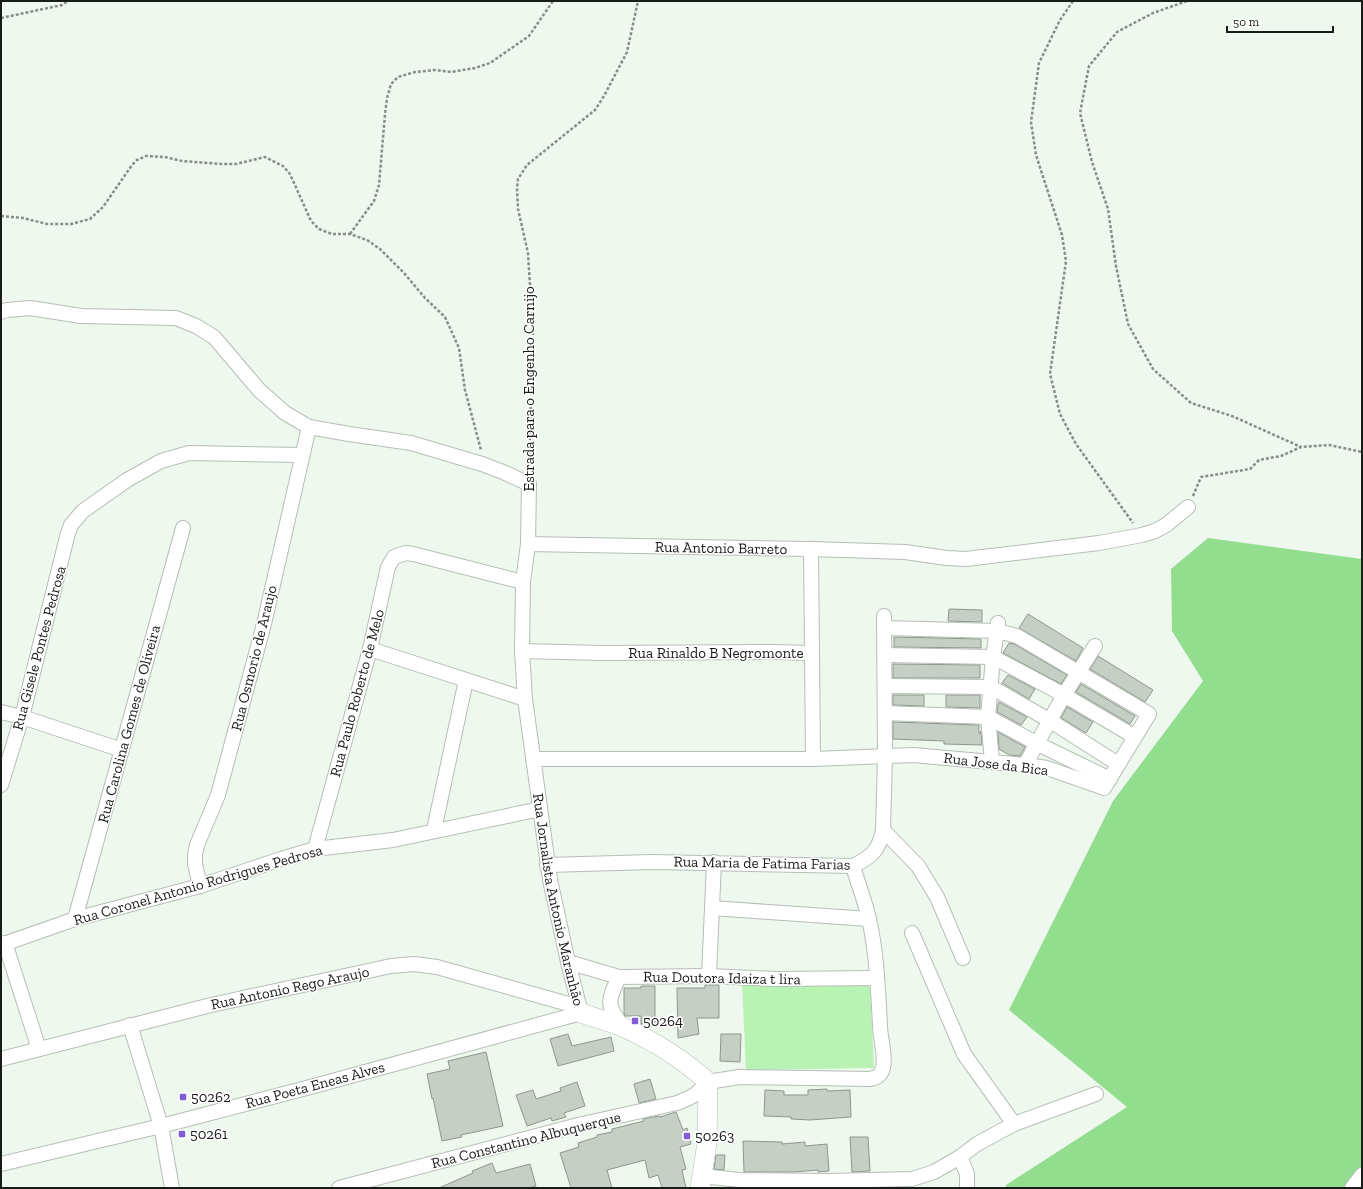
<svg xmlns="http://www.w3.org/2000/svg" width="1363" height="1189" font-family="'Zilla Slab',serif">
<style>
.green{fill:#b8f3b4}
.forest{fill:#93dd8f}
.building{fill:#c6cfc6;stroke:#8e968d}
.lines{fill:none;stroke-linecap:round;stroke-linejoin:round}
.street-casing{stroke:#b6beb5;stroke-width:16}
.secondary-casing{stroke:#b6beb5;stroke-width:20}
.path{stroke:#878d87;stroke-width:2.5;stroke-dasharray:3 2;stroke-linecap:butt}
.street{stroke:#fff;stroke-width:14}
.secondary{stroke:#fff;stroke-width:19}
.poi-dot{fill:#805dd7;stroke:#fff;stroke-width:1.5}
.labels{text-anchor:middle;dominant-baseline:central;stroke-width:3;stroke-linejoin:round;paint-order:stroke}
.street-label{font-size:15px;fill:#191c19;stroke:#fff}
.poi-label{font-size:15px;fill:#191c19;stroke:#fff;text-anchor:start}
</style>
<rect width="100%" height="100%" fill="#eff8ef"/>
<polygon class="green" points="742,983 870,985 874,1068 746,1070"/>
<polygon class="forest" points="1208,538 1362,559 1362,1188 1006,1188 1006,1185 1127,1107 1009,1010 1113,801 1203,681 1172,631 1171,569"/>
<g class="building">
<polygon points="949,609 982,610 982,622 948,621"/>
<polygon points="1028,614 1083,648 1076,661 1019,628"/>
<polygon points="894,637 981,639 981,648 894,647"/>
<polygon points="1009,643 1014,644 1067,675 1061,684 1003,653"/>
<polygon points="1098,656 1153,690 1145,702 1090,669"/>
<polygon points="893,664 980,665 980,678 893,678"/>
<polygon points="1008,675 1035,689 1029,699 1002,683"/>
<polygon points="1081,684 1135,716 1130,724 1076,692"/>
<polygon points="893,695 924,695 924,706 893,705"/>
<polygon points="946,695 980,695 980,708 946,707"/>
<polygon points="999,702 1027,717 1021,725 997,712 998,705"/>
<polygon points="1067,707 1093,722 1086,733 1061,718"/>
<polygon points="893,722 979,725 979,734 981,731 982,745 944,744 944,741 893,739"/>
<polygon points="998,732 1025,747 1020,756 1009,755 999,749"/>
<polygon points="705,985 719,985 719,1018 697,1018 699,1034 678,1038 677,988 705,988"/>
<polygon points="641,986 655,986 655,1023 641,1024 641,1016 625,1016 624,1013 624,988 641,988"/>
<polygon points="568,1034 572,1046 611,1037 614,1051 558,1066 550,1039"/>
<polygon points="721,1034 741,1034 740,1062 720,1061"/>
<polygon points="486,1052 503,1126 461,1135 462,1137 442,1141 433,1098 432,1099 427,1074 450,1069 448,1061"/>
<polygon points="650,1079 656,1099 639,1103 634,1084"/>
<polygon points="577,1082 585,1106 564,1113 566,1117 552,1121 551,1118 527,1126 516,1095 533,1090 536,1099 561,1091 560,1088"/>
<polygon points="827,1089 827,1091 850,1090 851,1117 810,1120 791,1119 791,1117 764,1116 765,1090 784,1091 784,1095 808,1095 808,1090"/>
<polygon points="676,1112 683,1130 687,1128 691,1144 680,1147 686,1169 682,1170 686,1188 662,1188 658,1175 649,1178 645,1160 607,1170 612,1188 571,1188 560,1153 579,1147 578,1143 597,1137 597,1135 612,1132 612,1129 644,1121 643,1119 660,1116 660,1117"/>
<polygon points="850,1137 868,1137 870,1171 852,1172"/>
<polygon points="743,1141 782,1142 782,1144 805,1142 805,1146 827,1144 829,1171 818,1172 818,1170 793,1172 744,1172"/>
<polygon points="716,1155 725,1155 724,1170 714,1169"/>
<polygon points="492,1163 496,1173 530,1164 536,1186 528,1188 439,1188 473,1173 472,1171"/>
</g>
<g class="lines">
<defs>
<g id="street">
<path id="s1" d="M1,312l6,-2 23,-2 51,8 95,2 20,8 18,11 45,53 26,23 24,14 40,7 62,9 71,21 21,8 26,12 -1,60 -5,38 -1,69 3,48 25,181 18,82 13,51 -267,73 -153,40 -160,38"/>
<polyline points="528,544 811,549 813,759"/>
<polyline points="811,549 905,552 947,558 966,559 1099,543 1142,535 1155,531 1166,525 1188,507"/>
<polyline points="370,649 525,699"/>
<polyline points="522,651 601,653 775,652 811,653"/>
<polyline points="885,655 993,657 1064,695 1135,737"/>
<polyline points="885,686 991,687 1049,720 1118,764"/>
<polyline points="1,712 22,717 122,750"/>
<polyline points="885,713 988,717 1038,744 1110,779"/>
<polyline points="533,759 813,759 913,755 1025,765 1047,768 1104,788 1149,714 1017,636 997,631 884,628"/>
<polyline points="992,762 988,717 993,657 998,623"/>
<polyline points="1025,765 1064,695 1095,646"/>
<polyline points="1,785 22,717 68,533 71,525 83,511 127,480 161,461 189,453 302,455"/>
<polyline points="434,830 466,680"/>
<polyline points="883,830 918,866 937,897 963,958"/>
<polyline points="315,849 370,649 388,567 394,557 406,553 413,554 523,582"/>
<path d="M547,865l105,-3 201,4c18,-9 26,-15 30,-36l2,-74 -1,-140"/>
<polyline points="200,886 195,864 195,855 197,845 218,795 264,624 309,427"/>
<polyline points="712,908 869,919"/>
<polyline points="75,919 183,528"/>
<polyline points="912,933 964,1054 1014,1124"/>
<polyline points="5,943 39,1049"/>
<polyline points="1,945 75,919 200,886 281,859 315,849 393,840 540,809"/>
<polyline points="568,962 619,977 709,976 776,979 877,978"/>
<polyline points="709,976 714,862"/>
<path d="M619,977c-12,25 -13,28 5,51"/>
<polyline points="130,1025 161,1126 172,1188"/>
<polyline points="1,1059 211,1005 391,966 414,964 437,967 579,1007"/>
<polyline points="960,1157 967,1174 967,1188"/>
<polyline points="701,1176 740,1180 829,1181 912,1179 934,1172 960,1157 977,1144 1014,1124 1096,1094"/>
<path d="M339,1188l239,-63 99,-22 12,-5 7,-4 12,-12 31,-5 131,2c7,-1 11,-4 13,-11 3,-14 -3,-29 -3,-43 -2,-35 -3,-71 -11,-106 -4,-18 -11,-35 -16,-53"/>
<polyline points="1352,1188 1362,1175"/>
</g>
<path id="secondary" d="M581,1013c14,5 30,9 44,15 30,14 58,31 83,54l-1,61 -7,45"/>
</defs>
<use href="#street" class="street-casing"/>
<use href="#secondary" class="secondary-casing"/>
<g class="path">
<polyline points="1073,1 1060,20 1039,63 1031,122 1036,155 1062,235 1066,261 1050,374 1060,414 1076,444 1133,523"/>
<polyline points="1187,1 1153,13 1117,32 1089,66 1080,113 1092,162 1108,209 1116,266 1128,324 1153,369 1191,403 1232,416 1301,447"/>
<polyline points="1,18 62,5 68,1"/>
<polyline points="1,216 23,218 47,224 71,224 90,219 103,207 132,165 137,160 146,156 165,157 182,161 221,164 236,164 265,157 283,166 290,174 311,221 319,229 332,234 350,234 367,240 380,249 404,273 425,298 445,317 459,348 465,390 481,450"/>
<polyline points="350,234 374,201 379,185 385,114 387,98 391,84 398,77 415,72 435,70 451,72 475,68 490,63 529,36 553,1"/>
<polyline points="529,470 533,328 529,270 528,253 518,209 517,188 518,179 527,165 595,110 604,96 627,52 638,1"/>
<polyline points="1193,496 1201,477 1250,469 1259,460 1281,456 1301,447 1329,445 1362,452"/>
</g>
<use href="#street" class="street"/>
<use href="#secondary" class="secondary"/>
</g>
<g class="poi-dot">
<rect x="631" y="1017" width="8" height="8" rx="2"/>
<rect x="179" y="1093" width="8" height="8" rx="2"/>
<rect x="178" y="1130" width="8" height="8" rx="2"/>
<rect x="683" y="1132" width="8" height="8" rx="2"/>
</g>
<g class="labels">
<g class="street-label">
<text transform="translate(529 389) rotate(-90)">Estrada para o Engenho Carnijo</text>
<text transform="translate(721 548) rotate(1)">Rua Antonio Barreto</text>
<text transform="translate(39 648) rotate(-75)">Rua Gisele Pontes Pedrosa</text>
<text x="716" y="653">Rua Rinaldo B Negromonte</text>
<text transform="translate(254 658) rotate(-76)">Rua Osmorio de Araujo</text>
<text transform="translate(357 693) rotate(-75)">Rua Paulo Roberto de Melo</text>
<text transform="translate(129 724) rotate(-75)">Rua Carolina Gomes de Oliveira</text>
<text transform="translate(996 764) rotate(7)">Rua Jose da Bica</text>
<text transform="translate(762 863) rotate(1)">Rua Maria de Fatima Farias</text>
<text transform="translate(198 885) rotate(-16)">Rua Coronel Antonio Rodrigues Pedrosa</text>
<text stroke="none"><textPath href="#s1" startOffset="998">Rua Jornalista Antonio Maranhão</textPath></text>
<text transform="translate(722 978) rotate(1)">Rua Doutora Idaiza t lira</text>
<text transform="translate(290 988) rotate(-12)">Rua Antonio Rego Araujo</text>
<text transform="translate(315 1085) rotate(-15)">Rua Poeta Eneas Alves</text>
<text transform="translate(526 1140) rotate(-14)">Rua Constantino Albuquerque</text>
</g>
<g class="poi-label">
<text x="643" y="1021">50264</text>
<text x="191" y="1097">50262</text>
<text x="190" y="1134">50261</text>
<text x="695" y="1136">50263</text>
</g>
</g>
<rect width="1363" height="1189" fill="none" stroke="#191c19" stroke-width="4"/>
<path d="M1227 26v6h106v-6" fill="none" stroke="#191c19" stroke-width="2"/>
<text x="1233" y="26" font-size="12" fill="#191c19" stroke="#ffffff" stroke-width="3" paint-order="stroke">50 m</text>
</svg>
